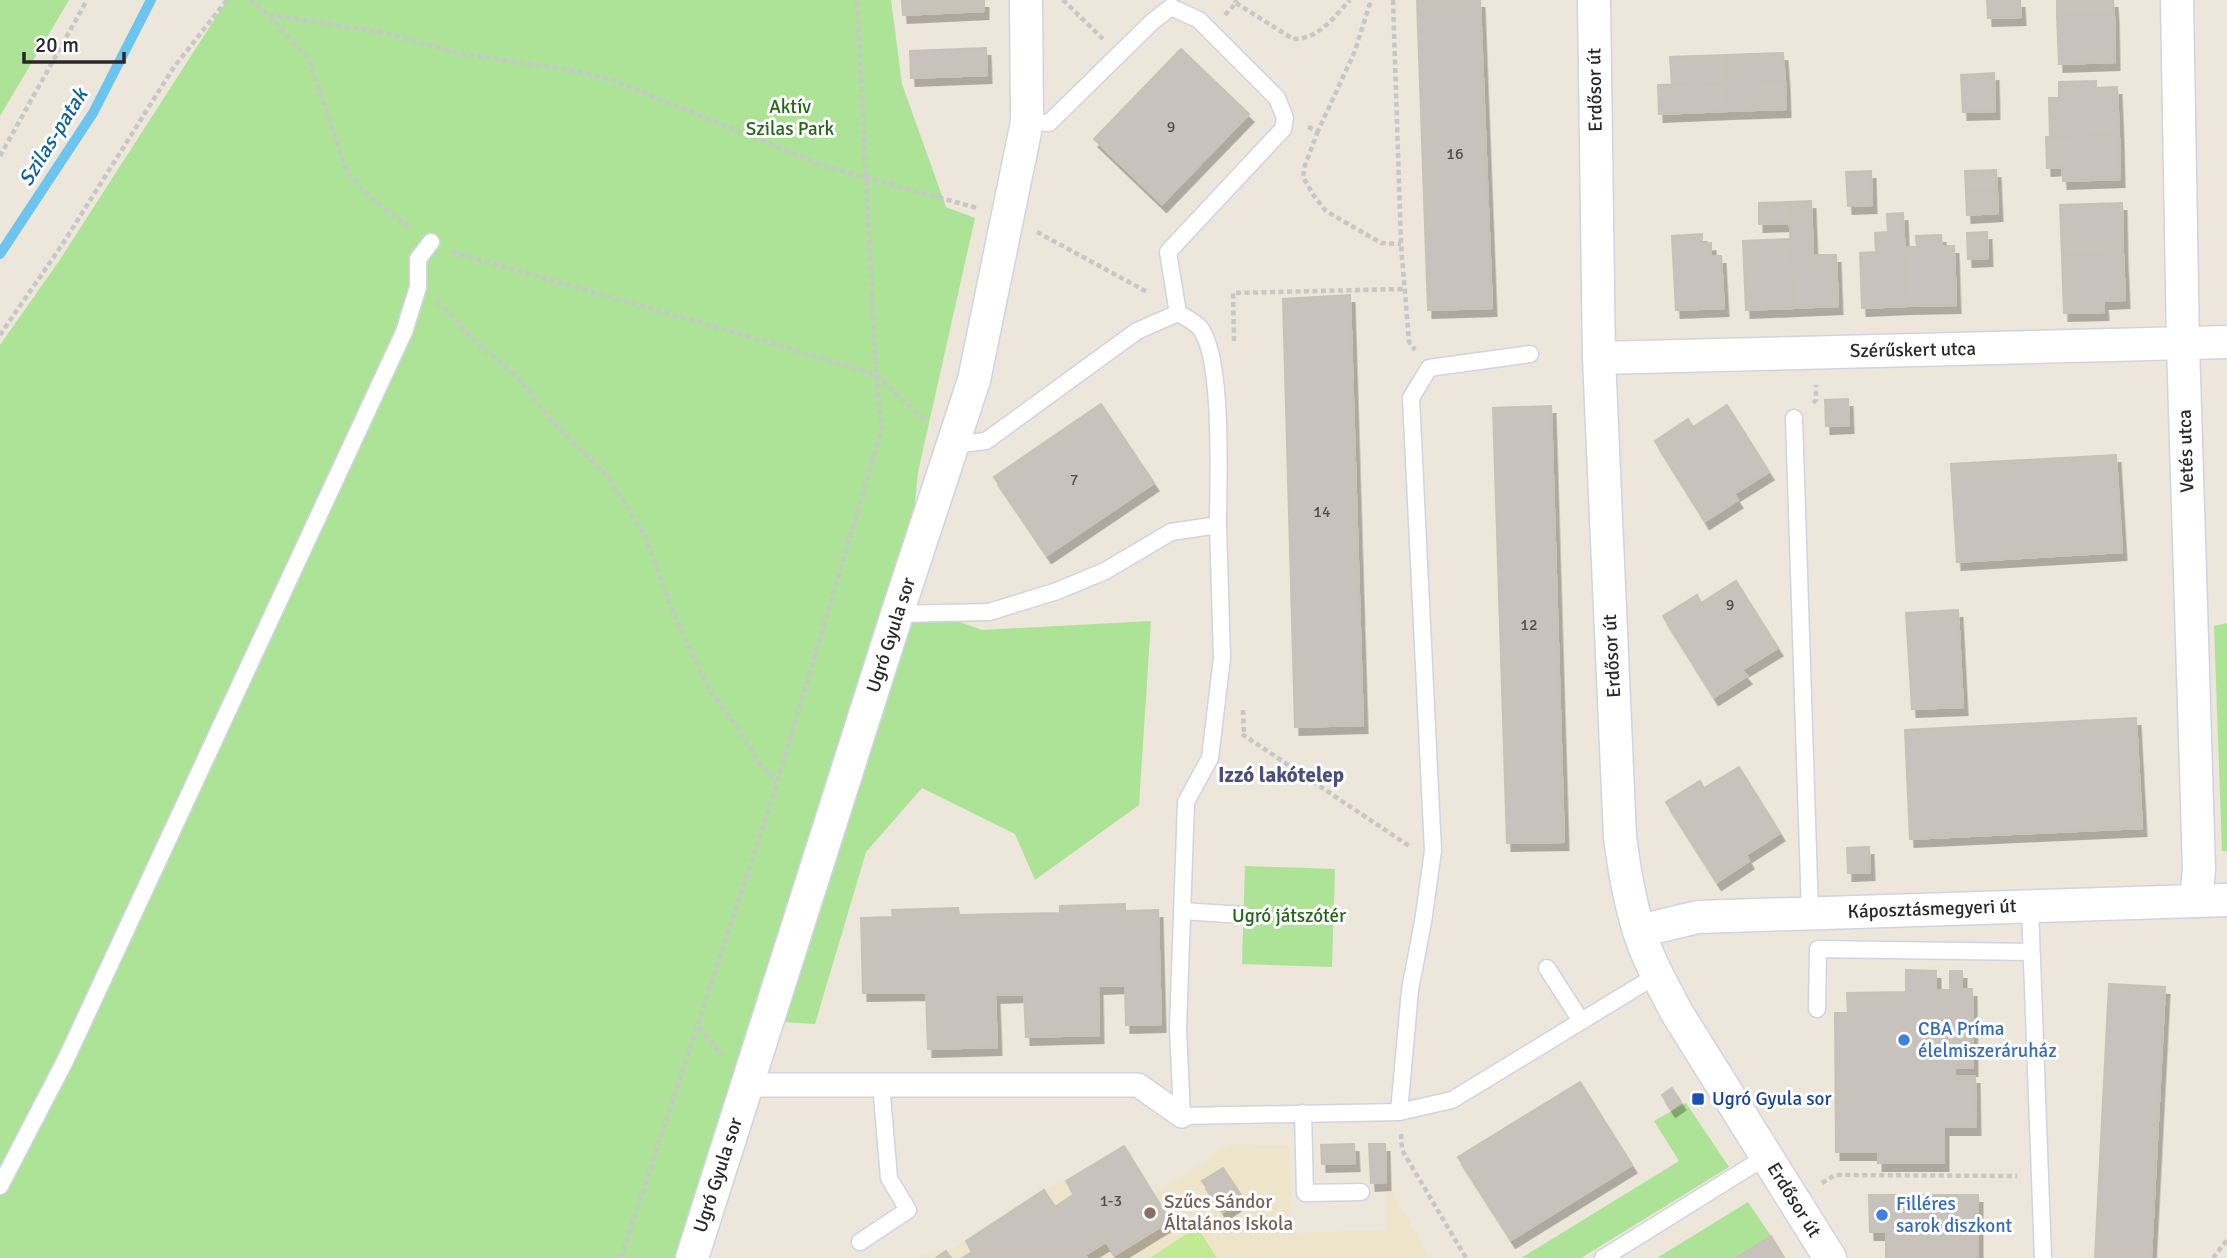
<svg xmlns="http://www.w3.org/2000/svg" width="2227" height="1258" font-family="Signika,sans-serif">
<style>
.education{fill:#eee4ca}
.green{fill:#ade397}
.pitch{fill:#c0ea93}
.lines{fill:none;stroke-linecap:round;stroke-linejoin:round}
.stream{stroke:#6dc5ef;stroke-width:10}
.building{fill:#c7c2bb;stroke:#c7c2b5;stroke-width:2;filter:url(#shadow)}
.service-casing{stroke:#d0d3e3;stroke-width:19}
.pedestrian-casing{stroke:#d0d3e3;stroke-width:26}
.minor-casing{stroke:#d0d3e3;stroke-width:35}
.path{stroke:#c7c7c7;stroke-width:4.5;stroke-dasharray:5 3.5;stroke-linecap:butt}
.service{stroke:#fff;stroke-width:16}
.pedestrian{stroke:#fff;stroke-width:23}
.minor{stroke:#fff;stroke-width:32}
.shop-dot{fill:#3f7fe0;stroke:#fff;stroke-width:2.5}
.transit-dot{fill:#1a4fb4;stroke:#fff;stroke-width:2.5}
.education-dot{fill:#8d6e63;stroke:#fff;stroke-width:2.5}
.labels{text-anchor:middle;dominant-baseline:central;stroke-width:6;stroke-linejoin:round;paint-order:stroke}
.number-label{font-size:16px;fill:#504f4e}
.street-label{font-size:19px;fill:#292929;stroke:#fff}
.park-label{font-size:19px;fill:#256719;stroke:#fff}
.shop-label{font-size:19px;fill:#366cbe;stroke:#fff;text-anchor:start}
.transit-label{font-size:19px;fill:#164399;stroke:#fff;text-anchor:start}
.education-label{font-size:19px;fill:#785e54;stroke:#fff;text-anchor:start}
.water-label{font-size:21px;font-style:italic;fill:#0d629a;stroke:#fff}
.neighbourhood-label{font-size:21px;font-weight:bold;fill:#4a507a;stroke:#fff}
</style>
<defs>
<filter id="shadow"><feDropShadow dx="4.5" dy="8" stdDeviation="0" flood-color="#0004"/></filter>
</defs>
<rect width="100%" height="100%" fill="#ece6db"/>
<polygon class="education" points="1232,1144 1289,1146 1292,1233 1387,1230 1386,1182 1430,1258 917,1258 922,1254 946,1251 966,1241 1044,1190 1066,1181 1124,1146 1154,1195"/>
<g class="green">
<polygon points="0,0 69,0 0,116"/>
<polygon points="227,0 891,0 902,84 946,207 975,218 918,472 905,602 982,630 1151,621 1139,805 1035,880 1015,834 922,788 866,852 815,1024 768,1021 692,1258 0,1258 0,345 59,261"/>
<polygon points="2227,623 2227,851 2222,851 2214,626"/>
<polygon points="1245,866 1335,869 1332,967 1242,964"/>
<polygon points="1686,1103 1729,1167 1581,1258 1521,1258 1679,1161 1654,1121"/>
<polygon points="1748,1202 1771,1236 1736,1258 1657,1258"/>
</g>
<polygon class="pitch" points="1197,1227 1217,1258 1150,1258"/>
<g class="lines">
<polyline class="stream" points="0,254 93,113 151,0"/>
</g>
<g class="building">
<polygon points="902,0 984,0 984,11 903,15"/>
<polygon points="1417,0 1480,0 1492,308 1428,310"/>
<polygon points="1987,0 2020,0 2021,17 1988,18"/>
<polygon points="2057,0 2113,0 2114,14 2057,16"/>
<polygon points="2114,14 2115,62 2059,64 2057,16"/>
<polygon points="986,48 987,75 911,78 910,51"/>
<polygon points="1181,49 1249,114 1162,204 1094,139"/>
<polygon points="1783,53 1785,81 1727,83 1726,55"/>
<polygon points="1726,55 1727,83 1672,85 1670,57"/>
<polygon points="1994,73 1995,111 1963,112 1961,75"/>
<polygon points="1785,81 1786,109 1728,111 1727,83"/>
<polygon points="2096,81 2096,88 2117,87 2119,135 2050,137 2049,98 2059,98 2059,82"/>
<polygon points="1727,83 1728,111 1659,114 1658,85"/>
<polygon points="2119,135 2120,179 2063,181 2062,167 2047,168 2046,137"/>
<polygon points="1996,170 1997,191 1966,192 1965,171"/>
<polygon points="1871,171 1872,205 1848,206 1846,172"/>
<polygon points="1997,191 1998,213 1967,215 1966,192"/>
<polygon points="1811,201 1813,255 1836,255 1838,306 1793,308 1789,202"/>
<polygon points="1789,202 1790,223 1759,224 1759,203"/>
<polygon points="2122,203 2123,253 2062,256 2060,205"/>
<polygon points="1903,213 1907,306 1862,308 1860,253 1876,252 1875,233 1888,232 1887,214"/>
<polygon points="1987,232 1988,258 1968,259 1967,233"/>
<polygon points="1702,234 1702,244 1711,243 1711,256 1721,256 1724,308 1676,310 1672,236"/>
<polygon points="1941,235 1942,246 1954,246 1956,305 1907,306 1904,247 1917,247 1916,236"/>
<polygon points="1791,239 1793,308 1746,310 1743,241"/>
<polygon points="2123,253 2125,300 2103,301 2104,312 2064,313 2062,256"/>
<polygon points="1350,295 1363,725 1295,727 1283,299"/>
<polygon points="1848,399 1849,425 1826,426 1825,400"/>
<polygon points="1101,404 1154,483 1047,555 994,477"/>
<polygon points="1727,405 1769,472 1734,494 1738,500 1705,521 1655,441 1688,419 1693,427"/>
<polygon points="1551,406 1564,842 1507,843 1493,408"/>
<polygon points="2116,455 2122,552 1957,562 1951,464"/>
<polygon points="1736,581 1778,648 1742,670 1747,676 1714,697 1663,616 1697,595 1701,603"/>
<polygon points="1958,610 1963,707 1912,709 1906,613"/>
<polygon points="2136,718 2142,828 1910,839 1905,730"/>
<polygon points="1739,767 1780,833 1746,855 1749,861 1717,882 1666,802 1700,781 1704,788"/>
<polygon points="1869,847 1870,872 1848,873 1847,848"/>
<polygon points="1125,904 1125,911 1158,910 1161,1024 1126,1025 1125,985 1098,986 1099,1035 1026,1037 1024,994 995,995 997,1047 928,1049 926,992 863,993 861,918 893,917 892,910 958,908 959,915 1060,913 1060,906"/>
<polygon points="1906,970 1936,971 1936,990 1950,990 1950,971 1962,971 1962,989 1972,989 1973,1068 1955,1068 1955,1076 1975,1076 1976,1127 1944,1127 1944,1163 1878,1163 1878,1152 1836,1152 1835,1013 1848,1013 1847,993 1906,992"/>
<polygon points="2109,984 2165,987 2151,1258 2095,1258"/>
<polygon points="1580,1082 1632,1165 1511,1240 1458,1157"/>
<polygon points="1672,1088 1681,1102 1671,1109 1662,1095"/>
<polygon points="1354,1144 1355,1163 1322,1164 1321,1145"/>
<polygon points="1369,1144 1385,1144 1386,1182 1371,1183"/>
<polygon points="1124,1146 1170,1221 1115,1255 1106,1242 1085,1255 1087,1258 962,1258 972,1252 966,1241 1044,1190 1055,1207 1074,1194 1066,1181"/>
<polygon points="1223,1168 1243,1198 1223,1212 1202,1181"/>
<polygon points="1869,1195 1978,1195 1978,1258 1886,1258 1886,1232 1870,1232"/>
<polygon points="1771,1236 1784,1258 1736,1258"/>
<polygon points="946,1251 951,1258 936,1258"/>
</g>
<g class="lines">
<defs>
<g id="service">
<polyline points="1794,418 1810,913"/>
<polyline points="953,445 986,441 1137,331 1178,313 1168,252 1283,129 1285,118 1277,98 1199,20 1171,7 1152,22 1049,123 1027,122"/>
<polyline points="1218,525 1222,658 1210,758 1186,802 1178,1028 1182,1116 1399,1112 1452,1100 1657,975"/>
<path d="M897,614l92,-2 68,-21 48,-20 66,-39 47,-7c0,-41 6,-167 -18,-197 -5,-6 -15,-11 -22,-15"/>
<polyline points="2030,907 2043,1258"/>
<polyline points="1182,911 1243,915"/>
<polyline points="1547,968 1581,1021"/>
<polyline points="1817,1009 1818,949 2031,952"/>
<polyline points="1399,1112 1410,990 1423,922 1433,851 1411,398 1429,368 1530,354"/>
<polyline points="1303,1113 1305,1193 1361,1192"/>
<polyline points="0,1186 66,1059 404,332 418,287 418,259 431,242"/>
<polyline points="860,1242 908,1210 889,1178 881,1084"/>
<polyline points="1603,1258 1767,1156"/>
</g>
<polyline id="pedestrian" points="747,1085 1138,1085 1182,1116"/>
<g id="minor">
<path d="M1594,0l5,358 21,479c4,31 9,61 18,91 9,30 25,58 39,85l153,245"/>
<polyline points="2177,0 2183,344 2199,869 2196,901"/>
<polyline points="1599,358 2227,342"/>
<polyline points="1639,931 1698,917 2227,900"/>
<polyline points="692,1258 897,614 974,380 1027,122 1026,0"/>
</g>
</defs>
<use href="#service" class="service-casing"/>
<use href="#pedestrian" class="pedestrian-casing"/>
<use href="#minor" class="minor-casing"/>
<g class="path">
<polyline points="250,0 269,15 309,60 347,172 376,203 411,228"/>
<polyline points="1063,0 1103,39"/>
<polyline points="1393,0 1401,244 1409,342 1415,350"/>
<path d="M1236,3l57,36c25,1 41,-22 57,-39"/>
<polyline points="269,15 381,32 462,54 564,69 610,79 824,166 977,208"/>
<polyline points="1225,15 1236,3 1235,0"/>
<polyline points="1308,127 1318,131 1355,51 1371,0"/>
<polyline points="1318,131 1305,165 1303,177 1314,196 1326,211 1381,243 1401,244"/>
<polyline points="0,156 87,0"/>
<polyline points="1037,232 1149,293"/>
<polyline points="452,252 772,343 876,375 926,421"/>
<polyline points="437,302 448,311 473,340 516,375 551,420 608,477 645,535 674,615 710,691 740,731 757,760 776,782"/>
<polyline points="0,335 62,245 174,67 227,0"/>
<polyline points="1234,341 1233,293 1404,289"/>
<polyline points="1813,403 1816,400 1816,385"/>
<polyline points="1243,710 1244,734"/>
<polyline points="1242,734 1409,846"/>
<polyline points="699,1027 722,1055"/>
<polyline points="1401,1134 1402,1150 1466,1258"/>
<polyline points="1822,1183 1835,1175 2017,1176"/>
<polyline points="621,1258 777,783 882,429 876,375 857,0"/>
<polyline points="2213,1258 2227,1240"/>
</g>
<use href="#service" class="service"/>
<use href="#pedestrian" class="pedestrian"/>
<use href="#minor" class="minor"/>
</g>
<g class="shop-dot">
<circle cx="1904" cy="1040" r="7"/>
<circle cx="1882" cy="1215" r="7"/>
</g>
<rect class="transit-dot" x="1691" y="1092" width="14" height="14" rx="3.5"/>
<circle class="education-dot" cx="1150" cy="1213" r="7"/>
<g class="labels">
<g class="number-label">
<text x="1171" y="127">9</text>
<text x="1455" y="154">16</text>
<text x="1074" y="480">7</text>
<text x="1322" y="512">14</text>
<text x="1730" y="605">9</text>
<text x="1529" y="625">12</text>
<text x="1111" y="1201">1-3</text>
</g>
<g class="street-label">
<text transform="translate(1595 90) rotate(-91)">Erdősor út</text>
<text transform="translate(1913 350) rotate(-1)">Szérűskert utca</text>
<text transform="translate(2186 451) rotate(-92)">Vetés utca</text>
<text transform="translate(891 635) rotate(-72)">Ugró Gyula sor</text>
<text transform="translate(1612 656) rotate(-93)">Erdősor út</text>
<text transform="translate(1932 909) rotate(-2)">Káposztásmegyeri út</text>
<text transform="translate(718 1175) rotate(-72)">Ugró Gyula sor</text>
<text transform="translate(1794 1200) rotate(58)">Erdősor út</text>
</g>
<g class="park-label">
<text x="790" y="107">Aktív<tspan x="790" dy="22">Szilas Park</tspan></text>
<text x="1289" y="916">Ugró játszótér</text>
</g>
<g class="shop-label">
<text x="1918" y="1029">CBA Príma<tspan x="1918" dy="22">élelmiszeráruház</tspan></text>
<text x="1896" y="1204">Filléres<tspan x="1896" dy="22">sarok diszkont</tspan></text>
</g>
<g class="transit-label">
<text x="1712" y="1099">Ugró Gyula sor</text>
</g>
<g class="education-label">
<text x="1164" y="1202">Szűcs Sándor<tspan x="1164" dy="22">Általános Iskola</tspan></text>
</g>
<g class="water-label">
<text transform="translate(53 137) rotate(-58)">Szilas-patak</text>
</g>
<g class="neighbourhood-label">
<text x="1281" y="775">Izzó lakótelep</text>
</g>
</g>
<path d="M24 52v10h100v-10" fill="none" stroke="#292929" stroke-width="3.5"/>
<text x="35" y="52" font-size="21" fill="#292929" stroke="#ffffff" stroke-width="5" paint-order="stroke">20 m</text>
</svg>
